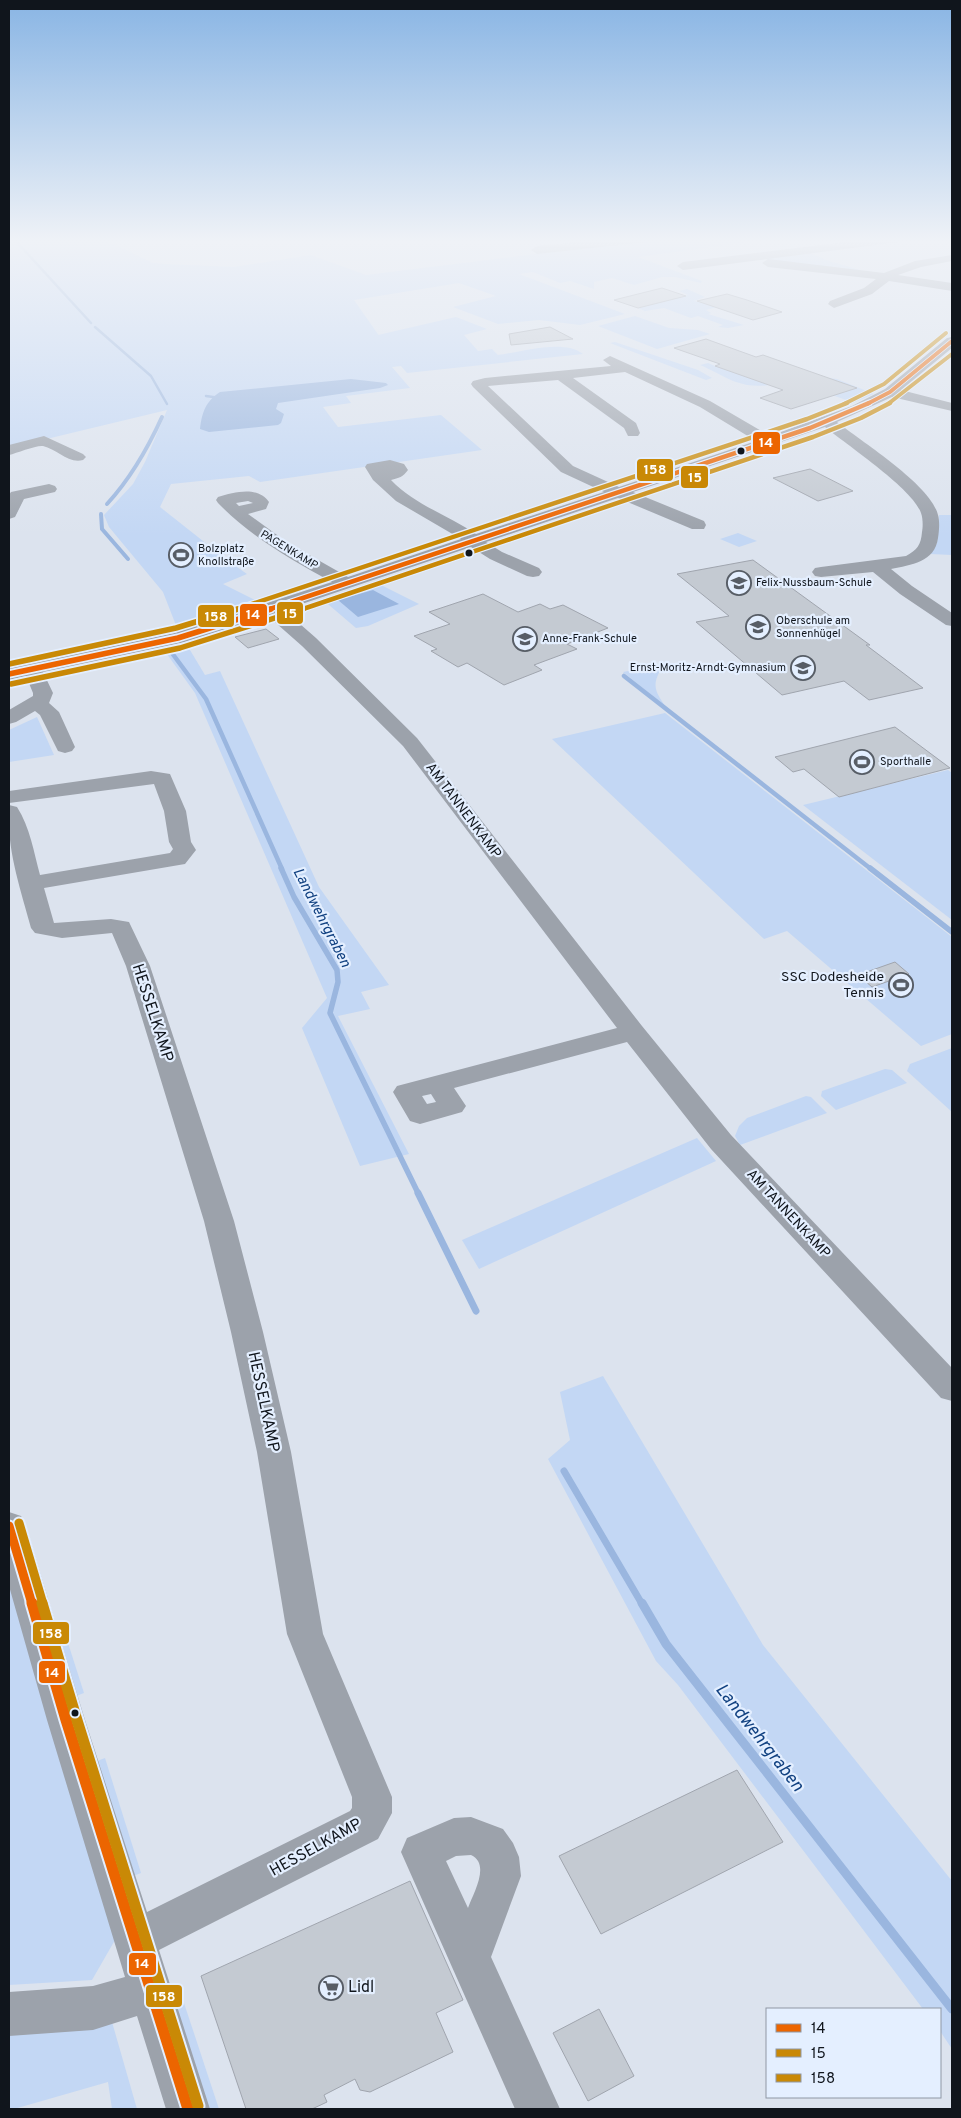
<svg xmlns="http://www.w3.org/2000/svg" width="961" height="2118" font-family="Overpass,sans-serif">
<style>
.green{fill:#c3d7f4}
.water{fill:#9ab6df}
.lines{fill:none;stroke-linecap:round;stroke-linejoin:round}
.stream-far5{stroke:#9ab6df;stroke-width:2.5}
.stream-far4{stroke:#9ab6df;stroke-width:4}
.stream-far3{stroke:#9ab6df;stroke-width:4.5}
.stream-far2{stroke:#9ab6df;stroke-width:5.5}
.stream-far1{stroke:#9ab6df;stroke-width:7}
.stream{stroke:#9ab6df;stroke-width:9}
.building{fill:#c4cad2;stroke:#a0a5ae}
.minor{fill:#9ca2ab;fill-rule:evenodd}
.bus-1-far4-casing{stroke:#e4efff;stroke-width:5.5}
.bus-1-far3-casing{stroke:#e4efff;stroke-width:7}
.bus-1-far2-casing{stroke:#e4efff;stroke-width:9}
.bus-1-far1-casing{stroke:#e4efff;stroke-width:13}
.bus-1-casing{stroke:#e4efff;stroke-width:15}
.bus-2-far2-casing{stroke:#e4efff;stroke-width:5.5}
.bus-2-far1-casing{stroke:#e4efff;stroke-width:7}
.bus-2-casing{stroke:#e4efff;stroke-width:9}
.bus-3-far4-casing{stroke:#e4efff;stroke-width:5.5}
.bus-3-far3-casing{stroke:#e4efff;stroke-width:7}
.bus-3-far2-casing{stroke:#e4efff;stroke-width:9}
.bus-3-far1-casing{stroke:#e4efff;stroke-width:13}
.bus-3-casing{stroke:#e4efff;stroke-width:15}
.bus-1-far4{stroke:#ec6500;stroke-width:4}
.bus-1-far3{stroke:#ec6500;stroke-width:4.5}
.bus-1-far2{stroke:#ec6500;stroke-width:5.5}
.bus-1-far1{stroke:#ec6500;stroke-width:9}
.bus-1{stroke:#ec6500;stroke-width:11}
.bus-2-far2{stroke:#c98806;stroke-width:4}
.bus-2-far1{stroke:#c98806;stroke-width:4.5}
.bus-2{stroke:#c98806;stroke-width:5.5}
.bus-3-far4{stroke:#c98906;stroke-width:4}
.bus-3-far3{stroke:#c98906;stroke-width:4.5}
.bus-3-far2{stroke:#c98906;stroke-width:5.5}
.bus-3-far1{stroke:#c98906;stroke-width:9}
.bus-3{stroke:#c98906;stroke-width:11}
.bus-dot{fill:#10151c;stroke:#e4efff;stroke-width:2}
.labels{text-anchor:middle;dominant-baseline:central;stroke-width:4.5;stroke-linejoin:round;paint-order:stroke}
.far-poi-label{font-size:11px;fill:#10151c;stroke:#e4efff;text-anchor:start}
.far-street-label{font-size:11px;fill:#10151c;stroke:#e4efff}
.street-label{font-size:14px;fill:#10151c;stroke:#e4efff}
.poi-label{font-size:14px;fill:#10151c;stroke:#e4efff;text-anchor:end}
.water-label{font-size:15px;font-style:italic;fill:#114181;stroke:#e4efff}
.near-street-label{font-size:16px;fill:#10151c;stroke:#e4efff}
.near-poi-label{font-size:16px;fill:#10151c;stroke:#e4efff;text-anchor:start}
.near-water-label{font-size:18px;font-style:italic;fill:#114181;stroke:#e4efff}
.line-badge{stroke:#e4efff;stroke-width:2}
.badge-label{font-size:14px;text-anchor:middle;font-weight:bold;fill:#fff}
</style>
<rect width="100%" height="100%" fill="#dce3ee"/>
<g class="green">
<path d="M9,239h94l50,24 11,1 70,3 77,-12 55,20 291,-36h112l-131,18 64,24 -1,2 -26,-6h-13l-28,8 -22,-7 -18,4v7l-24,-8 -10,2 -27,-11 -14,2 106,40 -45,11 -41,-5 -41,4 -45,-17 43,-11 -37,-13 -105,17 42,60 -18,-25 78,-18 31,12 -23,6 14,16 14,-2 6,6c20,-2 65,-17 85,-1l-176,19 -6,-7 -9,1 18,21 -64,8 5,7 -28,4 15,20 103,-12 41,35 -222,32 -11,-6 -78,8 -11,23 67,53 20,14 -24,10 46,23 -90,26 -16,-41 -54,-65 -5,-12 29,-31 12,-22 22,-52 -158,38z"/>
<polygon points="806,251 829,261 867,272 769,262 765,258"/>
<path d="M687,289l18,8 -11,4c11,3 19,0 30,4l-18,5 5,3 -3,1 36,11 -16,3 -10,-1 5,-2 -25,-9 -7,2 -27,-10 -19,3 -7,-3 50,-13 -9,-4z"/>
<polygon points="635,316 669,328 698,330 710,334 657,349 598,326"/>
<polygon points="615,342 698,370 712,378 706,380 610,343"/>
<path d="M708,363l7,3 54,19c-31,4 -43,-9 -69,-20z"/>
<polygon points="829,378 837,379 874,394 839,409 829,407 849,401 832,395 826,387 843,393 856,388"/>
<polygon points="939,515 952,515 952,555 930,554 937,543"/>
<polygon points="738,533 757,541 739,547 720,539"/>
<polygon points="377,583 419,604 368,626 356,628 322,599"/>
<polygon points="187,645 205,675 220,671 319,887 389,985 361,992 370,1009 338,1016 409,1154 360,1166 302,1028 327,998 195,693 164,650"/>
<path d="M664,664c-12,19 -11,25 2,43l-43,-35z"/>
<polygon points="665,713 952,937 952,1034 921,1046 787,931 764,939 552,739"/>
<polygon points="37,717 54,755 9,762 9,730"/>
<polygon points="948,770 952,773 952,920 803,805"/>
<polygon points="952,1048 952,1112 907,1071 910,1064"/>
<polygon points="885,1069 892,1070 907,1083 836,1110 821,1096 822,1091"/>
<polygon points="806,1096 811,1097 827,1113 740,1145 735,1136 739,1126 747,1118"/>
<polygon points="697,1138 716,1161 479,1269 462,1240"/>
<polygon points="603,1376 763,1645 952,1881 952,2049 940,2031 940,2009 923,2009 678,1685 656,1661 548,1459 570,1440 560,1392"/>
<polygon points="9,1582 115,1940 92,1980 9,1985"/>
<polygon points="68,1643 84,1693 76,1696 60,1646"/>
<polygon points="105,1758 141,1873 133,1876 97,1761"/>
<polygon points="164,1978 182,1997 219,2109 206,2109"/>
<polygon points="112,2022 137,2109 112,2109 108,2082 14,2109 9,2109 9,2032"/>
</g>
<g class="water">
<path d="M351,379l35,4 2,2 -8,3 -102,15 -2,6 8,5 -3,9 -3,2 -69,7 -9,-3c2,-17 6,-28 20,-37z"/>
<polygon points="373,590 399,604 358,617 338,600"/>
</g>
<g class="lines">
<g class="stream-far5">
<polyline points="14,239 91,323"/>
<polyline points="95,327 151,376 167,404"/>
<polyline points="206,396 220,398"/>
</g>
<g class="stream-far4">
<path d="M107,504c24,-26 40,-54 55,-87"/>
<polyline points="101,514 102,529 128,559"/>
</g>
<g class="stream-far3">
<polyline points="169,649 206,699 282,869"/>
<polyline points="624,676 871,869"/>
</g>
<g class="stream-far2">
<polyline points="281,868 294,897 337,970 338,982 330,1013 419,1195"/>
<polyline points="870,868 952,932"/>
</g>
<g class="stream-far1">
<polyline points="418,1193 476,1311"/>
<polyline points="564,1471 642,1604"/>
</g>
<polyline class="stream" points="642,1603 666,1644 952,2009"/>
</g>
<g class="building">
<polygon points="662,288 686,296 638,308 614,300"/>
<polygon points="727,294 747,300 782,312 753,320 697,301"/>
<polygon points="550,327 573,339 511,345 509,334"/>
<polygon points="706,339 756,357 763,355 857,388 791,409 760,398 783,390 715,366 720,364 674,348"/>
<polygon points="810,469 853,491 818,501 773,478"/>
<polygon points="753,560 870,645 866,645 923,688 869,700 844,681 782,695 696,622 729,616 677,574"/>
<polygon points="483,594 518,612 540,604 550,609 563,605 608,628 567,644 577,649 534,665 542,670 504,685 467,663 458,667 431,651 437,649 414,636 450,624 429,612"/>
<polygon points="266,629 279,639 248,648 235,637"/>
<polygon points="895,727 950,768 839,797 804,769 793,772 775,757"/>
<polygon points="895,962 909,974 872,987 858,975"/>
<polygon points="737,1770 783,1842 601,1934 559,1856"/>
<polygon points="410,1881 463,2000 436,2013 453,2052 370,2092 360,2090 355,2079 324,2095 327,2102 312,2109 246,2109 201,1976"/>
<polygon points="599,2009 634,2076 588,2101 553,2033"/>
</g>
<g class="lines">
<g class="minor">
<polygon points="609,239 653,239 647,242 537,254 531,250 537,246"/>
<polygon points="869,239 905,239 899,242 683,270 677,266 683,262"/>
<polygon points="952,255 952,261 921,267 898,275 952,283 952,291 889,281 872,294 834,308 828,304 830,301 864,288 876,279 768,267 762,263 768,259 884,273 915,261"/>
<path d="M952,337v11l-51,42 51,13v8l-60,-14 -55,25c25,20 94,63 101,93 2,7 1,16 0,23 -3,24 -27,27 -47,31l21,17 40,27v13l-6,-1 -46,-31 -27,-22 -52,5 -6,-1 -3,-4 3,-4 6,-1 85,-11c11,-6 15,-11 16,-24 1,-5 1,-14 -1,-19 -8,-24 -74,-68 -96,-86l-192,65 71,29 2,4 -2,4h-12l-74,-31 -132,44 16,10 37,16 3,4 -3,4 -6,1 -6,-1 -37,-17 -19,-12 -187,63 32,28 101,100 225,288 89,109 221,233v33l-11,-3 -230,-249 -84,-107 -173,46 12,18 -4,6 -42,12 -10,-3 -17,-29 4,-6 220,-58 -214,-282 -101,-100 -34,-30 -83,26 -142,30 10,21 -4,10 10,9 16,35 -3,4 -7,2 -7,-2 -18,-36 -5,-4 -19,11 -7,2v-14l24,-14v-3l-7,-17 -17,4v-12l165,-35 158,-51c-41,-22 -81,-45 -114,-79l-2,-3 2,-3c17,-5 40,-11 51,5l-3,7 -18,5 40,29 60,34 113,-38 -65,-38 -23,-21 -8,-13 2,-3 23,-4 14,4 4,6c-5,7 -9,8 -17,10 24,25 57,35 85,54l128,-42 -43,-20 -88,-85 -2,-3 2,-3 12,-3 126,-12 -8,-6 7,-4 100,45 60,35 82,-30 33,-17 62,-51zM625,372l75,35 56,34 -137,46 -46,-21 -85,-80 70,-6 66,48 4,8h10l2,-3 -4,-10 -63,-45zM248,501l5,2 -14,3 -3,-3zM431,1094l5,8 -9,2 -5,-8z"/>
<path d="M44,436l39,18 3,3 -3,3c-15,4 -26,-11 -40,-14 -7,-1 -26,7 -34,9v-10z"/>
<polygon points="49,484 55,486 57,489 55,492 24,499 15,517 9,519 9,495 11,492"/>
<path d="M151,771l19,3 16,37 5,31 5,8 -11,14 -141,24 10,35 57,-4 18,3 21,44 84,255 29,111 28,120 32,182 69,163v16l-14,26 -219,111 51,159h-44l-29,-93 -44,14 -84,6v-44l84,-6 32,-9 -78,-257 -38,-134v-74l12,4 5,10 59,194 62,192 203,-101 2,-3v-11l-65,-163 -30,-182 -26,-120 -27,-111 -78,-255 -14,-33 -50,5 -27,-5 -4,-5c-11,-41 -25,-80 -22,-123l8,2c13,20 17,46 23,68l130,-22 3,-4 -4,-7 -5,-31 -10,-27 -145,19v-12z"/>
<path d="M471,1817l32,12 10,14 6,14 2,19 -30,81 69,152h-45l-114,-257 6,-14 47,-20zM471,1855c20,9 2,39 -3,53l-22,-47 10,-5z"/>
</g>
<defs>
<polyline id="bus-1-far4" points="867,404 890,392 952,341"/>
<polyline id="bus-1-far3" points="267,610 810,428 869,403"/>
<polyline id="bus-1-far2" points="9,674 178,638 271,609"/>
<polyline id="bus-1-far1" points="9,1526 32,1604"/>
<polyline id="bus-1" points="32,1603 66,1720 188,2109"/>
<polyline id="bus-2-far2" points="888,404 952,354"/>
<polyline id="bus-2-far1" points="300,610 813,437 861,418 890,403"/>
<polyline id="bus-2" points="11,684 180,648 303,609"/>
<polyline id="bus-3-far4" points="844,404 884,384 946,333"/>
<polyline id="bus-3-far3" points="234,610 807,419 847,403"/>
<polyline id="bus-3-far2" points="9,664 176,628 238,609"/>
<polyline id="bus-3-far1" points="19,1523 43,1604"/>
<polyline id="bus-3" points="42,1603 76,1717 198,2106"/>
</defs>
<use href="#bus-1-far4" class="bus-1-far4-casing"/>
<use href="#bus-1-far3" class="bus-1-far3-casing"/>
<use href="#bus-1-far2" class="bus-1-far2-casing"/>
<use href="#bus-1-far1" class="bus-1-far1-casing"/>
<use href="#bus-1" class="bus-1-casing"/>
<use href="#bus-2-far2" class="bus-2-far2-casing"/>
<use href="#bus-2-far1" class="bus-2-far1-casing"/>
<use href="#bus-2" class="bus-2-casing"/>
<use href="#bus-3-far4" class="bus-3-far4-casing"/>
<use href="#bus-3-far3" class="bus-3-far3-casing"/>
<use href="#bus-3-far2" class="bus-3-far2-casing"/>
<use href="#bus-3-far1" class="bus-3-far1-casing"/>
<use href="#bus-3" class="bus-3-casing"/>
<use href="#bus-1-far4" class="bus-1-far4"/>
<use href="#bus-1-far3" class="bus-1-far3"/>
<use href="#bus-1-far2" class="bus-1-far2"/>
<use href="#bus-1-far1" class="bus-1-far1"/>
<use href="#bus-1" class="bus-1"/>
<use href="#bus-2-far2" class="bus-2-far2"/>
<use href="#bus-2-far1" class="bus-2-far1"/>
<use href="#bus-2" class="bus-2"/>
<use href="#bus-3-far4" class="bus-3-far4"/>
<use href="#bus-3-far3" class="bus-3-far3"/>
<use href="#bus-3-far2" class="bus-3-far2"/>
<use href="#bus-3-far1" class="bus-3-far1"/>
<use href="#bus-3" class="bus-3"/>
</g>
<linearGradient id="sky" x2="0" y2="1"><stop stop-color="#89b5e4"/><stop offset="0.45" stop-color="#eff2f7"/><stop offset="1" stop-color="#eff2f7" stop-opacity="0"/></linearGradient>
<rect width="961" height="536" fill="url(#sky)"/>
<defs>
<symbol id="stadium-ring" viewBox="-11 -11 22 22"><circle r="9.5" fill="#e4efff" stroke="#575d66" stroke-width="1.5"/><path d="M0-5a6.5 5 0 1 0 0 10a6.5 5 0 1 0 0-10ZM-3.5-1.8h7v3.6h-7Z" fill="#575d66"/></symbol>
<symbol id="school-ring" viewBox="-11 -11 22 22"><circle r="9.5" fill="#e4efff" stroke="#575d66" stroke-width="1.5"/><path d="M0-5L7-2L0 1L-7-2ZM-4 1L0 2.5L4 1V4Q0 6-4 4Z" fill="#575d66"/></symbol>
<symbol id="supermarket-ring" viewBox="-11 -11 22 22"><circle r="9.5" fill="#e4efff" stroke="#575d66" stroke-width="1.5"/><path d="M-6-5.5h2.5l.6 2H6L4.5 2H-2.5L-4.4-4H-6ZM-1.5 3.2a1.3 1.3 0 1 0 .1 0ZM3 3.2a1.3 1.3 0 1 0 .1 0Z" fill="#575d66"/></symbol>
</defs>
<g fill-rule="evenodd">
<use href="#stadium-ring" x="167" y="541" width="28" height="28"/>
<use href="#school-ring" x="725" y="569" width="28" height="28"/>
<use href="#school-ring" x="744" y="613" width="28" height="28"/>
<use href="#school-ring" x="511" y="625" width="28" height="28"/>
<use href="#school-ring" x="789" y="654" width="28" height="28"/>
<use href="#stadium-ring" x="848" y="748" width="28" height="28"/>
<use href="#stadium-ring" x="887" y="971" width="28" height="28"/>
<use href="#supermarket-ring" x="317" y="1974" width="28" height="28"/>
</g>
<g class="bus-dot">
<circle cx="741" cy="451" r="4.5"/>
<circle cx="469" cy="553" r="4.5"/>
<circle cx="75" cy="1713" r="4.5"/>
</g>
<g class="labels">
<g class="far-poi-label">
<text x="198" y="549">Bolzplatz<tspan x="198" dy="13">Knollstraße</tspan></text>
<text x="756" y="583">Felix-Nussbaum-Schule</text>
<text x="776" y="621">Oberschule am<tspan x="776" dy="13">Sonnenhügel</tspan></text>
<text x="542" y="639">Anne-Frank-Schule</text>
<text x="786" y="668" text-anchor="end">Ernst-Moritz-Arndt-Gymnasium</text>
<text x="880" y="762">Sporthalle</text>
</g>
<g class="far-street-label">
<text transform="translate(289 550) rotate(31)">PAGENKAMP</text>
</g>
<g class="street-label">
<text transform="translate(463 811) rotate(53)">AM TANNENKAMP</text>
<text transform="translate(788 1214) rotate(47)">AM TANNENKAMP</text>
</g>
<g class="poi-label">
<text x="884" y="977">SSC Dodesheide<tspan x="884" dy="16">Tennis</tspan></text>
</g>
<g class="water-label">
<text transform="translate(321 918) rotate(63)">Landwehrgraben</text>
</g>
<g class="near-street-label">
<text transform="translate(152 1013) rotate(72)">HESSELKAMP</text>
<text transform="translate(263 1402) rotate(78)">HESSELKAMP</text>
<text transform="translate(316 1848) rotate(-29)">HESSELKAMP</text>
</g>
<g class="near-poi-label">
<text x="348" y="1988">Lidl</text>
</g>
<g class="near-water-label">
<text transform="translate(759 1738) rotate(52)">Landwehrgraben</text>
</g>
</g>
<g class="line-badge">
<rect x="752" y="431" width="29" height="24" rx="5" fill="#ec6500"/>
<rect x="636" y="458" width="38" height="24" rx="5" fill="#c98906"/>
<rect x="680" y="465" width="29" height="24" rx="5" fill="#c98806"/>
<rect x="276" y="601" width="28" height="24" rx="5" fill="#c98806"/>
<rect x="239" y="603" width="29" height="24" rx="5" fill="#ec6500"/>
<rect x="197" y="604" width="38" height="24" rx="5" fill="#c98906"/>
<rect x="32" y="1621" width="38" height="24" rx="5" fill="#c98906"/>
<rect x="38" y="1660" width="28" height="24" rx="5" fill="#ec6500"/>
<rect x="128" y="1952" width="29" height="24" rx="5" fill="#ec6500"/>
<rect x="145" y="1984" width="38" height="24" rx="5" fill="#c98906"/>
</g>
<g class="badge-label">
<text x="766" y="447">14</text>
<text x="655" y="474">158</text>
<text x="695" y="482">15</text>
<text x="290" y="618">15</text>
<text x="253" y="619">14</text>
<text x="216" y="621">158</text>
<text x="51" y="1638">158</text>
<text x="52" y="1677">14</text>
<text x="142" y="1968">14</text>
<text x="164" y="2001">158</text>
</g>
<rect width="961" height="2118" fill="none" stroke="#10151c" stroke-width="20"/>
<rect x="766" y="2008" width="175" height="90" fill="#e4efff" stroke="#8f98a4"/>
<rect x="776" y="2024" width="25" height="8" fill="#ec6500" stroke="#8f98a4"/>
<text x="811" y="2033" font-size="15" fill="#10151c">14</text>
<rect x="776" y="2049" width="25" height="8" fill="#c98806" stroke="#8f98a4"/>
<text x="811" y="2058" font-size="15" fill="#10151c">15</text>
<rect x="776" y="2074" width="25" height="8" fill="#c98906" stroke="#8f98a4"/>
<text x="811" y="2083" font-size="15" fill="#10151c">158</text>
</svg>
